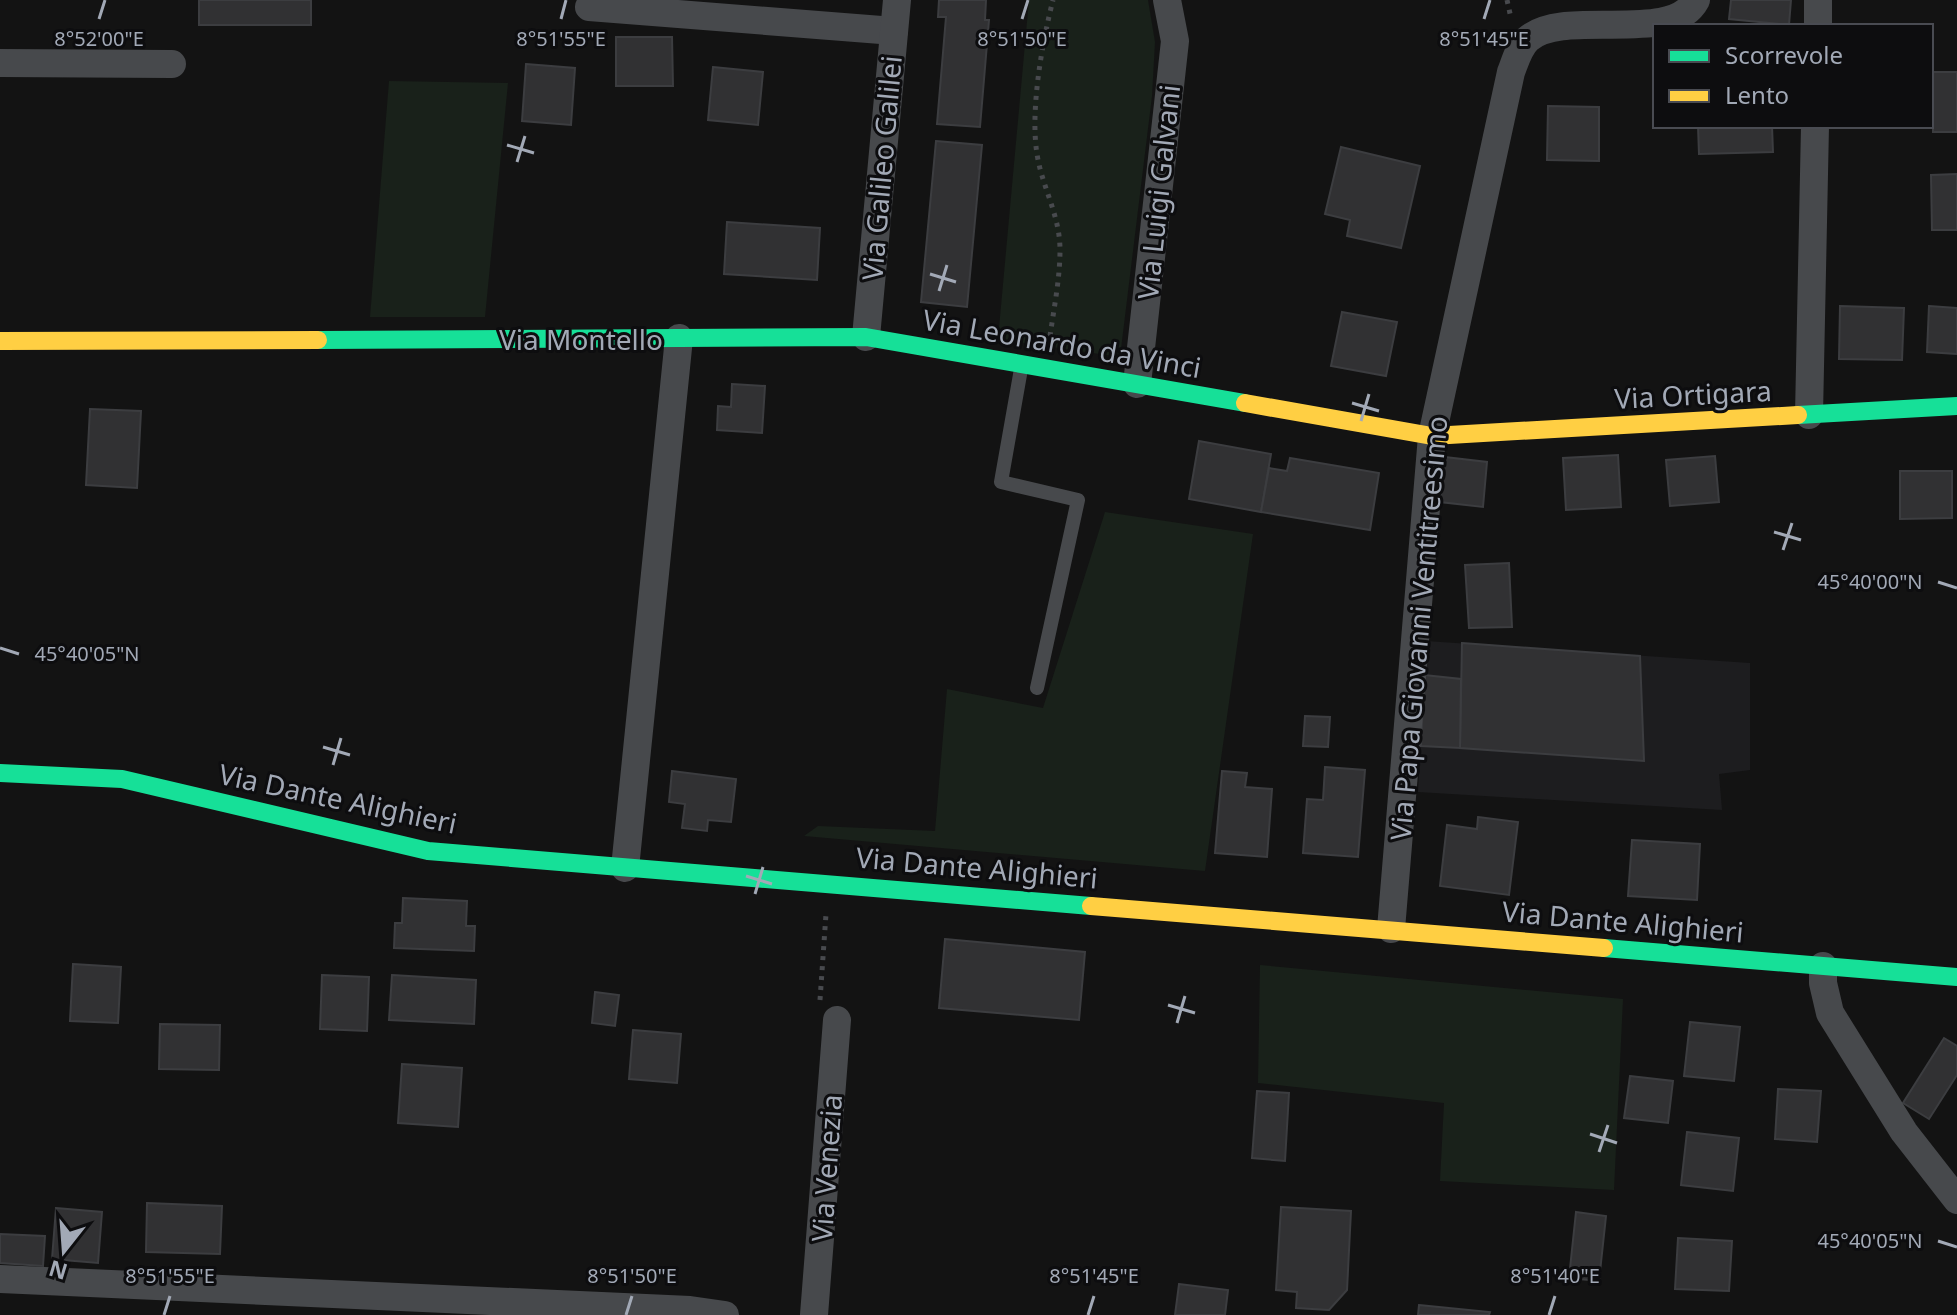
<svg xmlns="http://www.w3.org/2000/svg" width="1957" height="1315" font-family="'Noto Sans',sans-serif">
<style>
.built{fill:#1d1d1f}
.green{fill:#19211a}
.building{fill:#313133;stroke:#3c3d40;stroke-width:2}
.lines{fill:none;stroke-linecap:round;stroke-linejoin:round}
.path{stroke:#484a4e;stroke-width:5;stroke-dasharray:4 6;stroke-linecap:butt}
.lane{stroke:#47494c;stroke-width:14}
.street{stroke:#47494c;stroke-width:28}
.fast{stroke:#16e098;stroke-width:18}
.slow{stroke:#ffcf43;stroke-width:18}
.ticks{fill:none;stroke:#a2a9b6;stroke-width:3}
.labels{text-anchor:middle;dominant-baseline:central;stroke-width:6;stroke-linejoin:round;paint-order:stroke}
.street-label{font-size:28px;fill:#a2a9b6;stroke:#0d0d0f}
.ticks-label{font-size:20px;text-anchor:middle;fill:#a2a9b6;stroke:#0d0d0f;stroke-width:6;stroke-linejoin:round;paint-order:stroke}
</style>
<rect width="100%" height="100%" fill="#131313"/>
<polygon class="built" points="1426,641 1750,663 1750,770 1719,774 1722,810 1418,792"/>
<g class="green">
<polygon points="1029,0 1148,0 1155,42 1152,96 1120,357 998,339"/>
<polygon points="389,81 508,83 485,317 370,317"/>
<polygon points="1105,512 1253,534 1205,871 804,836 818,826 935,831 947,689 1043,708"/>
<polygon points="1260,965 1623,999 1614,1190 1440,1181 1444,1103 1258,1083"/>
</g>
<g class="building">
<rect x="199" y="0" width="112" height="25"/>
<polygon points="939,0 986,0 985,20 989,20 980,127 937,124 946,17 938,17"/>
<polygon points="1731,0 1791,0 1789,25 1729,19"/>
<polygon points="616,37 672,37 673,86 616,86"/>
<polygon points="526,64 575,68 571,125 522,121"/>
<polygon points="713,67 763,72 758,125 708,120"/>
<rect x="1933" y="72" width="24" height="60"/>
<polygon points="1548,106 1599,107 1599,161 1547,160"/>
<polygon points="1698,126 1772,126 1773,152 1699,154"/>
<polygon points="936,141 982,145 967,307 921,302"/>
<polygon points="1341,147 1420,166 1401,248 1347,236 1350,220 1325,214"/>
<polygon points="1957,174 1957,230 1932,230 1931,175"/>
<polygon points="727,222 820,228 817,280 724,274"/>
<polygon points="1840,306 1904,308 1902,360 1839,359"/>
<polygon points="1929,306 1957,308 1957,354 1927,352"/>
<polygon points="1342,312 1397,322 1386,376 1331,366"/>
<polygon points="732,384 765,386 762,433 717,430 718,406 731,407"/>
<polygon points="90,409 141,411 137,488 86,485"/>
<polygon points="1199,441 1271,454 1261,512 1189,499"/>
<polygon points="1618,455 1621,507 1566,510 1563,458"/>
<polygon points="1715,456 1719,502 1670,506 1666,460"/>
<polygon points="1445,457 1487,462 1483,507 1440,502"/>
<polygon points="1290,458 1379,473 1370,530 1261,512 1269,468 1287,471"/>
<polygon points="1900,471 1952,471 1952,518 1900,519"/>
<polygon points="1509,563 1512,627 1469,628 1465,565"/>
<polygon points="1462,643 1640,656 1644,761 1460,748"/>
<polygon points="1424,675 1461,679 1460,748 1421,746"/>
<polygon points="1305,716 1330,717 1328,747 1303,746"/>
<polygon points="1325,767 1365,770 1358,857 1303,853 1307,799 1323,800"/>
<polygon points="672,771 736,779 731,822 708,820 707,831 682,828 685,804 669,802"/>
<polygon points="1222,771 1247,773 1245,787 1272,789 1267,857 1215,853"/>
<polygon points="1478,817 1518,822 1509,895 1440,886 1447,825 1477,829"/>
<polygon points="1632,840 1700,844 1697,900 1628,896"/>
<polygon points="403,898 467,901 466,926 475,926 474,951 394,948 395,923 402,923"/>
<polygon points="945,939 1085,952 1079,1020 939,1008"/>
<polygon points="73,964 121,967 118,1023 70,1021"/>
<polygon points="322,975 369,977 367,1031 320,1029"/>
<polygon points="392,975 476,980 474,1024 389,1020"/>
<polygon points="595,992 619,995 615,1026 592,1023"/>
<polygon points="1690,1022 1740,1027 1734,1081 1684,1076"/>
<polygon points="160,1024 220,1025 219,1070 159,1069"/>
<polygon points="633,1030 681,1034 677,1083 629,1079"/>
<polygon points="1944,1038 1957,1046 1957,1075 1929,1119 1903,1103"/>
<polygon points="402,1064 462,1068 458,1127 398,1123"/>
<polygon points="1630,1076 1673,1081 1668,1123 1624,1118"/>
<polygon points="1778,1089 1821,1091 1817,1142 1775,1139"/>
<polygon points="1257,1091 1289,1093 1285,1161 1252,1158"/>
<polygon points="1687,1132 1739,1138 1733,1191 1681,1185"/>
<polygon points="147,1203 222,1206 220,1254 146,1252"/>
<polygon points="1281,1207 1351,1211 1347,1290 1329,1310 1296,1308 1297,1292 1276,1290"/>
<polygon points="56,1208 102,1212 98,1263 52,1259"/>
<polygon points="1576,1212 1606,1216 1599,1281 1569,1278"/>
<polygon points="0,1234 45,1236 43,1266 0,1263"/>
<polygon points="1678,1238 1732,1241 1729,1291 1675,1289"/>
<polygon points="1179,1284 1228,1290 1225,1315 1175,1315"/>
<polygon points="1419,1305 1490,1312 1489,1315 1418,1315"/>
</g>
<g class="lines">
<g class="path">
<polyline points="1507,0 1511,18"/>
<path d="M1050,336c4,-28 10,-58 10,-86 0,-35 -18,-63 -23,-96 -7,-44 5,-111 16,-154"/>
<polyline points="820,1000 826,914"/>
</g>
<polyline class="lane" points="1021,369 1001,482 1078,500 1037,688"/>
<g class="street">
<polyline points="589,7 894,31"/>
<polyline points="1818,26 1818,0"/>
<polyline points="0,63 172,64"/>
<polyline points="866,337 897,0"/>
<polyline points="1137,384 1175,41 1167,0"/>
<polyline points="1809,415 1815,126"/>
<polyline points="625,868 679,338"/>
<path d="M1391,929l41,-493 79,-364c4,-10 8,-25 17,-33 36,-32 144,7 168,-39"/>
<polyline points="1823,966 1823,983 1830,1013 1904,1132 1957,1200"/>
<polyline points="0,1279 690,1310 725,1315"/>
<polyline points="814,1315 837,1020"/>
</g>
<g class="fast">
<polyline points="318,340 866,337 1245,403"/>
<polyline points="1798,415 1957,406"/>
<polyline points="0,773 122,779 428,851 1091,906"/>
<polyline points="1604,948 1957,977"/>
</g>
<g class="slow">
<polyline points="0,341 318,340"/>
<polyline points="1245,403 1432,436 1798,415"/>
<polyline points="1091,906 1604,948"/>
</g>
</g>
<path class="ticks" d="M99,19l6,-19M561,19l5,-19M1022,19l6,-19M1484,19l6,-19M507,145l27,8M517,162l8,-26M930,274l26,8M939,291l8,-26M1352,403l27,8M1361,421l8,-27M1774,532l27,8M1783,550l9,-27M1938,582l19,6M0,648l19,6M323,747l27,8M333,765l8,-27M746,876l26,8M755,894l8,-27M1168,1005l27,8M1177,1023l8,-27M1590,1134l27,9M1599,1152l9,-27M1938,1241l19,6M164,1315l6,-19M626,1315l6,-19M1088,1315l6,-19M1549,1315l6,-19"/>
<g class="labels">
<g class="street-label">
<text transform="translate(881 168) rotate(-85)">Via Galileo Galilei</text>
<text transform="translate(1158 192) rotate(-84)">Via Luigi Galvani</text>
<text x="581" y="339">Via Montello</text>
<text transform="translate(1062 343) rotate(10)">Via Leonardo da Vinci</text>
<text transform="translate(1693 394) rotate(-3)">Via Ortigara</text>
<text transform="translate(1418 628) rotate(-85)">Via Papa Giovanni Ventitreesimo</text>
<text transform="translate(338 798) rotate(12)">Via Dante Alighieri</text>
<text transform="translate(977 867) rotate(5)">Via Dante Alighieri</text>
<text transform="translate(1623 921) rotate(5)">Via Dante Alighieri</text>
<text transform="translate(826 1168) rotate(-86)">Via Venezia</text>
</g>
</g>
<g class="ticks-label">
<text x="99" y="46">8°52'00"E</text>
<text x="561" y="46">8°51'55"E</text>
<text x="1022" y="46">8°51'50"E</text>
<text x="1484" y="46">8°51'45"E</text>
<text x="1870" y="589">45°40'00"N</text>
<text x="87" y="661">45°40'05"N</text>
<text x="1870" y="1248">45°40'05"N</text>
<text x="170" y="1283">8°51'55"E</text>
<text x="632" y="1283">8°51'50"E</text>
<text x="1094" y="1283">8°51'45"E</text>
<text x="1555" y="1283">8°51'40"E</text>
</g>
<rect x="1653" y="24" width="280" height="104" fill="#0d0d0f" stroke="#494b52" stroke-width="2"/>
<rect x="1669" y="50" width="40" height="12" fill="#16e098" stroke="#494b52" stroke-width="2"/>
<text x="1725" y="64" font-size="24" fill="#a2a9b6">Scorrevole</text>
<rect x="1669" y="90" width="40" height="12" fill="#ffcf43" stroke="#494b52" stroke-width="2"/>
<text x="1725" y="104" font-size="24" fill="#a2a9b6">Lento</text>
<g transform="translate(64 1251) rotate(197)" stroke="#0d0d0f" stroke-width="6" paint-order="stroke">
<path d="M0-6L14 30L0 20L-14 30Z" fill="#a2a9b6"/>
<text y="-12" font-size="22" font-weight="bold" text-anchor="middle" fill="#a2a9b6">N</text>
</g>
</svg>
